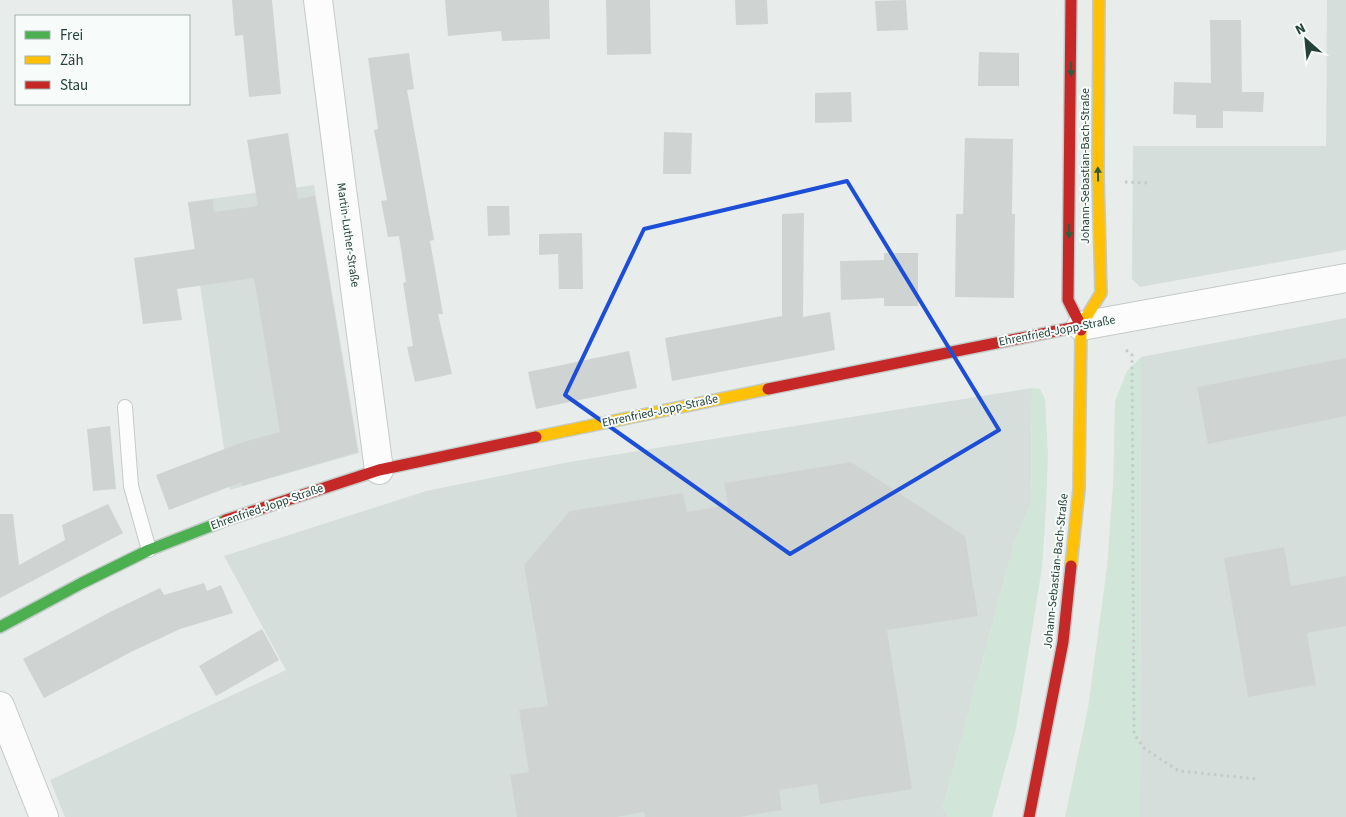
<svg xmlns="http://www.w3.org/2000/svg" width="1346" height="817" font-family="'Source Sans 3',sans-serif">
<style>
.built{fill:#d6dedb}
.green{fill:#d1e6d8}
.building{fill:#cfd4d2}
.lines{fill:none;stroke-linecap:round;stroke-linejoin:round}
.lane-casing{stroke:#c5cac8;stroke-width:16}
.street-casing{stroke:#c5cac8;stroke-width:30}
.fast-casing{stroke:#c3cbc8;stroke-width:14}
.slow-casing{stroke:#c3cbc8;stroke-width:14}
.jam-casing{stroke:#c3cbc8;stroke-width:14}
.path{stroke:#c3ccca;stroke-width:3;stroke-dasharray:2.5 4;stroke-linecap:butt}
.lane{stroke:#fcfcfc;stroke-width:14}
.street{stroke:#fcfcfc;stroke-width:28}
.fast{stroke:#4caf50;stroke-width:11}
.slow{stroke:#ffc107;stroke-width:11}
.jam{stroke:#c62828;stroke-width:11}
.oneway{fill:#2e5d40}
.marked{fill:none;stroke:#1d4ed8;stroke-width:4;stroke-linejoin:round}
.labels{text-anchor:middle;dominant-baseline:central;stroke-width:4;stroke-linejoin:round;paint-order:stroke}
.street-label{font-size:12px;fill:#24423a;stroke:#f7fbf9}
</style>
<rect width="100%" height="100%" fill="#e8edeb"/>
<g class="built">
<polygon points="1327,0 1346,0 1346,250 1140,287 1132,279 1133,146 1326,146"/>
<polygon points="314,185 359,453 230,490 188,202"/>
<polygon points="1346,318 1346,817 1140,817 1141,357"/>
<polygon points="1032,388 1031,503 1014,544 943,808 948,817 65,817 50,780 286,670 224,556 426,491 569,462"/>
</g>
<g class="green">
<polygon points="1141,357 1140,817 1065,817 1088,708 1107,567 1113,485 1115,401 1127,371"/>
<polygon points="1032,388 1040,389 1045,399 1048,454 1046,509 1042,568 1016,729 992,817 948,817 943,808 1014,544 1031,503"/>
</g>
<g class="building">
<polygon points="232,0 272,0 281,94 249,97 243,35 235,36"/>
<polygon points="445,0 549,0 550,39 502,41 501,31 448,36"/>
<polygon points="606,0 650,0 651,54 607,55"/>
<polygon points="735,0 767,0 768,24 736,25"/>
<polygon points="906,0 908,30 877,31 875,1"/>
<polygon points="1210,20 1241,20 1242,92 1264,92 1263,112 1223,111 1223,128 1196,128 1196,115 1173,114 1174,82 1211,83"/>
<polygon points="979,52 1019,53 1019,86 978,86"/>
<polygon points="409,53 414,89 407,90 434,240 430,241 443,314 438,314 452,374 415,382 407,347 413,346 403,283 406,282 399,236 388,237 381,201 387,200 374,130 378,129 368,58"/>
<polygon points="851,92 852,122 815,123 815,93"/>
<polygon points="664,132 692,133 691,174 663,174"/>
<polygon points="288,133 298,199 315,196 358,452 242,486 242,482 169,510 156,475 243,442 280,432 254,278 177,289 182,320 143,324 134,258 195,249 188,203 213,199 214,212 258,206 247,140"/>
<polygon points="965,138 1013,139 1012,214 1015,214 1014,298 955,297 956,214 963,214"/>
<polygon points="487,206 509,206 510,235 488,236"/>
<polygon points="804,213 803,317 830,312 835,350 672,381 665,338 782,316 782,214"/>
<polygon points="582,233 583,289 559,289 558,254 539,255 539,234"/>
<polygon points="884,253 918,253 918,306 884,306 884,298 841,300 840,261 884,260"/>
<polygon points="629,351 637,388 536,409 528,372"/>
<polygon points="1346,358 1346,416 1208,444 1197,387"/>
<polygon points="110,426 116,489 93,491 87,429"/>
<polygon points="851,462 965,536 978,616 887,630 912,789 820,804 817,784 779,790 782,810 740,817 645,817 644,812 616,817 517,817 510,775 529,772 519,710 548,706 524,565 570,511 683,493 687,512 728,505 724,483"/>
<polygon points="108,504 123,533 0,598 0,514 13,514 19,565 65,540 62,525"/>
<polygon points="1284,547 1291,586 1346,576 1346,626 1307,633 1316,685 1248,697 1224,558"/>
<polygon points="204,583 207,591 221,585 233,613 180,629 131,652 44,698 23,659 110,612 160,588 164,595"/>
<polygon points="262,629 279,660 216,696 199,666"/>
</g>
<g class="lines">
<defs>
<polyline id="lane" points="125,407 131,486 149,550"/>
<g id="street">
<polyline points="318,0 341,182 379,470"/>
<polyline points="1081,326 1346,278"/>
<polyline points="0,706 44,817"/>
</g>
<polyline id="fast" points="0,627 82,583 149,550 226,520"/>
<g id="slow">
<polyline points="1081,326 1101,293 1098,173 1099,0"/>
<polyline points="536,437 768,389"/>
<polyline points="1071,566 1079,489 1081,330"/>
</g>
<g id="jam">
<polyline points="1071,0 1068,300 1081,326 1081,330"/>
<polyline points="768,389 1081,326"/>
<polyline points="226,520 379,470 536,437"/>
<polyline points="1029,817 1063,642 1071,566"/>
</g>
</defs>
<use href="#lane" class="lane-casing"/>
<use href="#street" class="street-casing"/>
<use href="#fast" class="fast-casing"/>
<use href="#slow" class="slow-casing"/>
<use href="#jam" class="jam-casing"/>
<g class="path">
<polyline points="1125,182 1149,183"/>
<polyline points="1126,350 1132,355 1134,734 1145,749 1179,771 1257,779"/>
</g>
<use href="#lane" class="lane"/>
<use href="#street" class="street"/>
<use href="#fast" class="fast"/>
<use href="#slow" class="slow"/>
<use href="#jam" class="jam"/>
</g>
<defs><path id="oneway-solid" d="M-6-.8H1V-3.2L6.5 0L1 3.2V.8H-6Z" transform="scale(1.25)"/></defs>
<g class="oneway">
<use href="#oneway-solid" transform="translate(1071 69) rotate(90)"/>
<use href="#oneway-solid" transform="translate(1098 174) rotate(-91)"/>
<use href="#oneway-solid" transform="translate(1069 231) rotate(91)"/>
</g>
<path class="marked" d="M847,181l152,249 -209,124 -225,-159 79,-166z"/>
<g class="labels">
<g class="street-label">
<text transform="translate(1085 166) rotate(-90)">Johann-Sebastian-Bach-Straße</text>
<text transform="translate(348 235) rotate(82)">Martin-Luther-Straße</text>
<text transform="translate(1057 331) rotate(-11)">Ehrenfried-Jopp-Straße</text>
<text transform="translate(660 411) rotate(-12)">Ehrenfried-Jopp-Straße</text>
<text transform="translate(267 507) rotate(-19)">Ehrenfried-Jopp-Straße</text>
<text transform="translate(1056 571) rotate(-84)">Johann-Sebastian-Bach-Straße</text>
</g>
</g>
<rect x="15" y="15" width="175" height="90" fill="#f7fbf9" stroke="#a3b1ad"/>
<rect x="25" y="31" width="25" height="8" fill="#4caf50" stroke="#a3b1ad"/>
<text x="60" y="40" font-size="15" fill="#24423a">Frei</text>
<rect x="25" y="56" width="25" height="8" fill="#ffc107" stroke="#a3b1ad"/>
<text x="60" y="65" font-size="15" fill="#24423a">Zäh</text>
<rect x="25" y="81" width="25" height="8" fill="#c62828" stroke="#a3b1ad"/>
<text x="60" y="90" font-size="15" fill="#24423a">Stau</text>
<g transform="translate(1306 40) rotate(333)" stroke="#f7fbf9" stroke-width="4" paint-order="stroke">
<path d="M0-4L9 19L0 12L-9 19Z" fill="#24423a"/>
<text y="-8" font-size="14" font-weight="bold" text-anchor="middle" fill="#24423a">N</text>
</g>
</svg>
